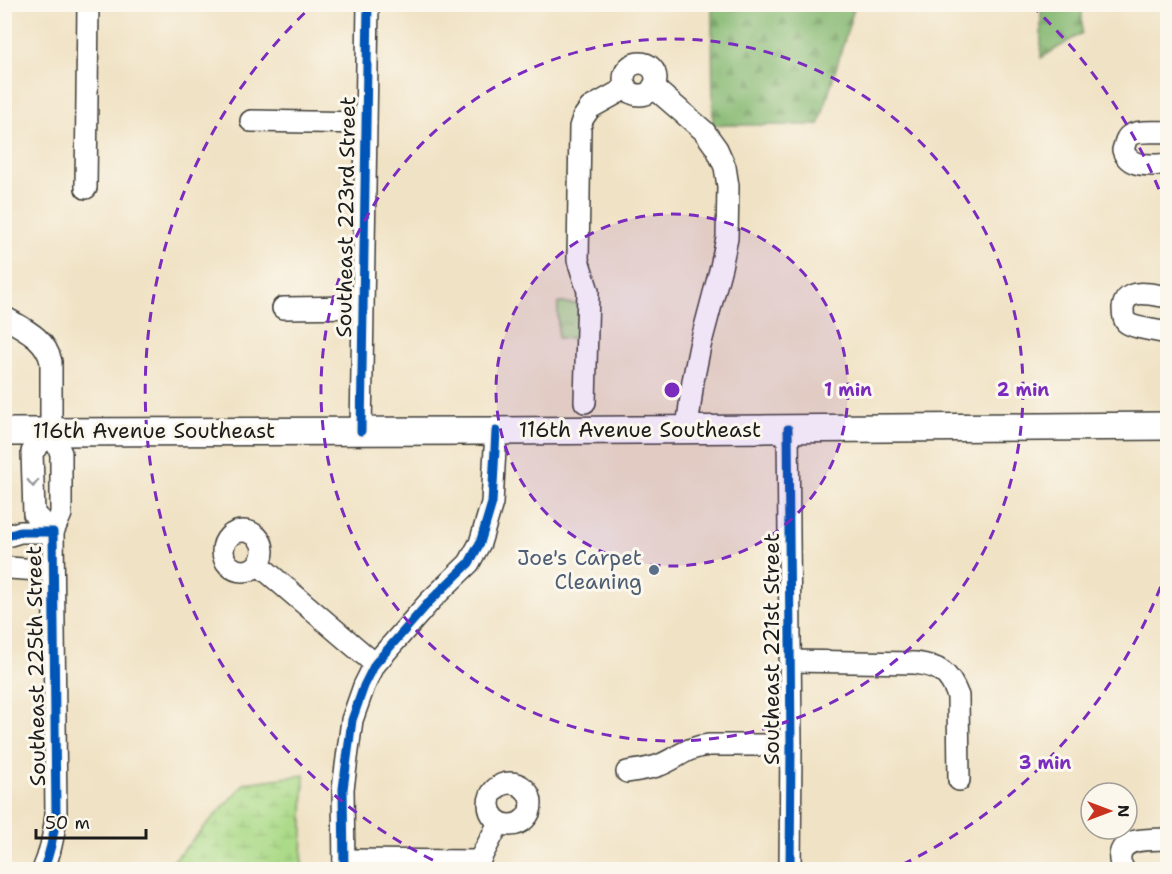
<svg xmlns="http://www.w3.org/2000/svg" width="1172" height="874" font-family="'Shantell Sans',sans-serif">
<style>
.forest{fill:url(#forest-firs);stroke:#526b48;stroke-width:1.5}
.wetland{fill:url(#wetland-marsh);stroke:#647b52;stroke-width:1.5}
.park{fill:url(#park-tufts);stroke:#647b52;stroke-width:1.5}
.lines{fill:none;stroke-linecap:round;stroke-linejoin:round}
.minor-casing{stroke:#3c3a35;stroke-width:24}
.major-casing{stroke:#3c3a35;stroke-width:30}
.minor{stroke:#fff;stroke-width:21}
.major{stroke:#fff;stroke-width:27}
.cycleway-casing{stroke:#fbf7ec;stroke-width:13}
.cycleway{stroke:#0057b8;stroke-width:9}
.oneway{stroke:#999}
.ring{fill:none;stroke:#7b2cbf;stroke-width:3;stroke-dasharray:10 8}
.service-dot{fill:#5c6f8a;stroke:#fbf7ec;stroke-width:2}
.labels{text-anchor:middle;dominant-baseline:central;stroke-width:6;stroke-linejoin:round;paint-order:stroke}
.street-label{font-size:21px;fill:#1c1c1c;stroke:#fbf7ec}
.service-label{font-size:21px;fill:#4e5e75;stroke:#fbf7ec;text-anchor:end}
.centre{fill:#7b2cbf;stroke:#fbf7ec;stroke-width:3}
.ring-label{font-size:18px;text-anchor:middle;font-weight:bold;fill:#7b2cbf;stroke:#fbf7ec;stroke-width:6;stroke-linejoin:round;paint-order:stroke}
</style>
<defs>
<pattern id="forest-firs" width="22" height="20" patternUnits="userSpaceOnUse" patternTransform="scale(1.5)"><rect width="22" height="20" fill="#88ba74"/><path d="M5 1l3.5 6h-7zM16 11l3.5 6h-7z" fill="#759f64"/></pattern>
<pattern id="wetland-marsh" width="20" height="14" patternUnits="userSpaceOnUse" patternTransform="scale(1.5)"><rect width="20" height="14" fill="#abda88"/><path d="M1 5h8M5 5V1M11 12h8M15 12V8" fill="none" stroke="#93ba75"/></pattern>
<pattern id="park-tufts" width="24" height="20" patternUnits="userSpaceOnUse" patternTransform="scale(1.5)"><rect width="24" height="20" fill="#abda88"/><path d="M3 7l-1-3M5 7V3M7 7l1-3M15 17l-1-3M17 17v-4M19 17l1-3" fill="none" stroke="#93ba75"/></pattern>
</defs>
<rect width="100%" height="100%" fill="#fbf7ec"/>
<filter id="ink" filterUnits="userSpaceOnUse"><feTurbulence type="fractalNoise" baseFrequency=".0167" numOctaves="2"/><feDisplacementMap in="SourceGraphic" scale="12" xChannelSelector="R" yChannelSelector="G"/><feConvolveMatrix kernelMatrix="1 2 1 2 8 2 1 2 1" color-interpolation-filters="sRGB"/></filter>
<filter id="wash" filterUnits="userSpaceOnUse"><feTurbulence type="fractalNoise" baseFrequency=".008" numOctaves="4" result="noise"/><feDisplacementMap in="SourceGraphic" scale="24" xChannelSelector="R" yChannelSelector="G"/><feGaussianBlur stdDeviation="1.35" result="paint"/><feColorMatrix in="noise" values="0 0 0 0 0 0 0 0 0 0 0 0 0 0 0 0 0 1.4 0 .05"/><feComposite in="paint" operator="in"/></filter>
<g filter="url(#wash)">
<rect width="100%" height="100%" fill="#f0e2c4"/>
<g class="forest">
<polygon points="712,5 855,5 819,125 713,125"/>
<polygon points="1041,5 1082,5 1082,33 1041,58"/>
</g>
<polygon class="wetland" points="304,775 302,869 166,869 245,783"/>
<polygon class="park" points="558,303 579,304 578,338 558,338"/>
</g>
<g filter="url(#ink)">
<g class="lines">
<defs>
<g id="minor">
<circle cx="640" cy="79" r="16"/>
<polyline points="653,87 704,131 717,149 725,167 728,186 727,238 721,267 700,346 693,381 687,429"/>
<polyline points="251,121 366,123"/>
<path d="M1168,132c-10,0 -32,-2 -39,4 -4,3 -4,9 -6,14 6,19 28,14 45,15"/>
<polyline points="86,188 88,4"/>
<path d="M1168,297c-15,-2 -42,-11 -45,11 0,4 0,11 3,14 6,6 33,9 42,11"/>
<polyline points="283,308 363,307"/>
<path d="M4,317c20,12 42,21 47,45v70l10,21v61l-8,18 -19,-18 -2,-62 19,-20"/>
<polyline points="585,402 588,291 578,260 580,127 583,118 590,108 626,88"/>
<polyline points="788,429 791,745 790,870"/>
<polyline points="361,431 368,4"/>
<circle cx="243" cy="551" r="20"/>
<path d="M4,537l16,-5h33l3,283c-2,19 -5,37 -13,55"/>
<polyline points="258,564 375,664"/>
<polyline points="4,566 9,568 53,571"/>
<path d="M791,661l124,2c24,3 34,9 43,33l1,84"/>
<path d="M627,772c11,-2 22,-3 33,-7 19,-8 27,-18 49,-20h82"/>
<circle cx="510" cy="804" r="21"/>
<polyline points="344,860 479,861"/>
<polyline points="344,870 343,789 352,720 364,686 375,664 430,601 469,563 480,543 492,503 496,431"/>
<polyline points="481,870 479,861 499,823"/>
<path d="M1124,870c-3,-5 -5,-9 -4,-14 2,-20 33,-16 48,-17"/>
</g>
<polyline id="major" points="4,432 496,431 1168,426"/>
</defs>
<use href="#minor" class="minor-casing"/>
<use href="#major" class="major-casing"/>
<use href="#minor" class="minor"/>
<use href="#major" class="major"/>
<defs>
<g id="cycleway">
<polyline points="788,429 791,745 790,870"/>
<polyline points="361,431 368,4"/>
<path d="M4,537l16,-5h33l3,283c-2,19 -5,37 -13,55"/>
<polyline points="344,870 343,789 352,720 364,686 375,664 430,601 469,563 480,543 492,503 496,431"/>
</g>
</defs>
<use href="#cycleway" class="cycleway-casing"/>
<use href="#cycleway" class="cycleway"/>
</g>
<defs><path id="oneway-chevron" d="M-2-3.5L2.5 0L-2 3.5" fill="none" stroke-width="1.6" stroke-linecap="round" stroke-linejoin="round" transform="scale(1.5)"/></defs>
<use class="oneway" href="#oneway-chevron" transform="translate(33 483) rotate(89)"/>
</g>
<circle cx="672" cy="390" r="176" fill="#7b2cbf" fill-opacity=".12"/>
<g class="ring">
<circle cx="672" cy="390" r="176"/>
<circle cx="672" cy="390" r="351"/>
<path d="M1167 570A527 527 0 0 1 895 868M449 868A527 527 0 0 1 313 5M1031 5A527 527 0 0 1 1167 210"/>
</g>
<circle class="service-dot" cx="654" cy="570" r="6"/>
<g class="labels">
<g class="street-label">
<text transform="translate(346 217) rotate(-89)">Southeast 223rd Street</text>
<text x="640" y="430">116th Avenue Southeast</text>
<text x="154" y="431">116th Avenue Southeast</text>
<text transform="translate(772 649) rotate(-90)">Southeast 221st Street</text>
<text transform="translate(36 666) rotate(-91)">Southeast 225th Street</text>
</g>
<g class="service-label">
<text x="642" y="558">Joe's Carpet<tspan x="642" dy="24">Cleaning</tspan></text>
</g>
</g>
<circle cx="672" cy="390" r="9" class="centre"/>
<g class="ring-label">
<text x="848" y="396">1 min</text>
<text x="1023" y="396">2 min</text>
<text x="1045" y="769">3 min</text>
</g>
<rect width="1172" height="874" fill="none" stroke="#fbf7ec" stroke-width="24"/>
<g transform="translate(1109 811) rotate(90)"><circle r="28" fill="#fbf7ec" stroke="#a29f99" stroke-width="1.5"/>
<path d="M0-4.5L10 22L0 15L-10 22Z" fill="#c8321e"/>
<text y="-9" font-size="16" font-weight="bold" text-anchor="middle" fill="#1c1c1c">N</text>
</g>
<path d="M36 829v9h110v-9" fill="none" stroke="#1c1c1c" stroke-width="3"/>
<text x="45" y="829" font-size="18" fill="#1c1c1c" stroke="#fbf7ec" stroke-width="4.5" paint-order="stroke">50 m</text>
</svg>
